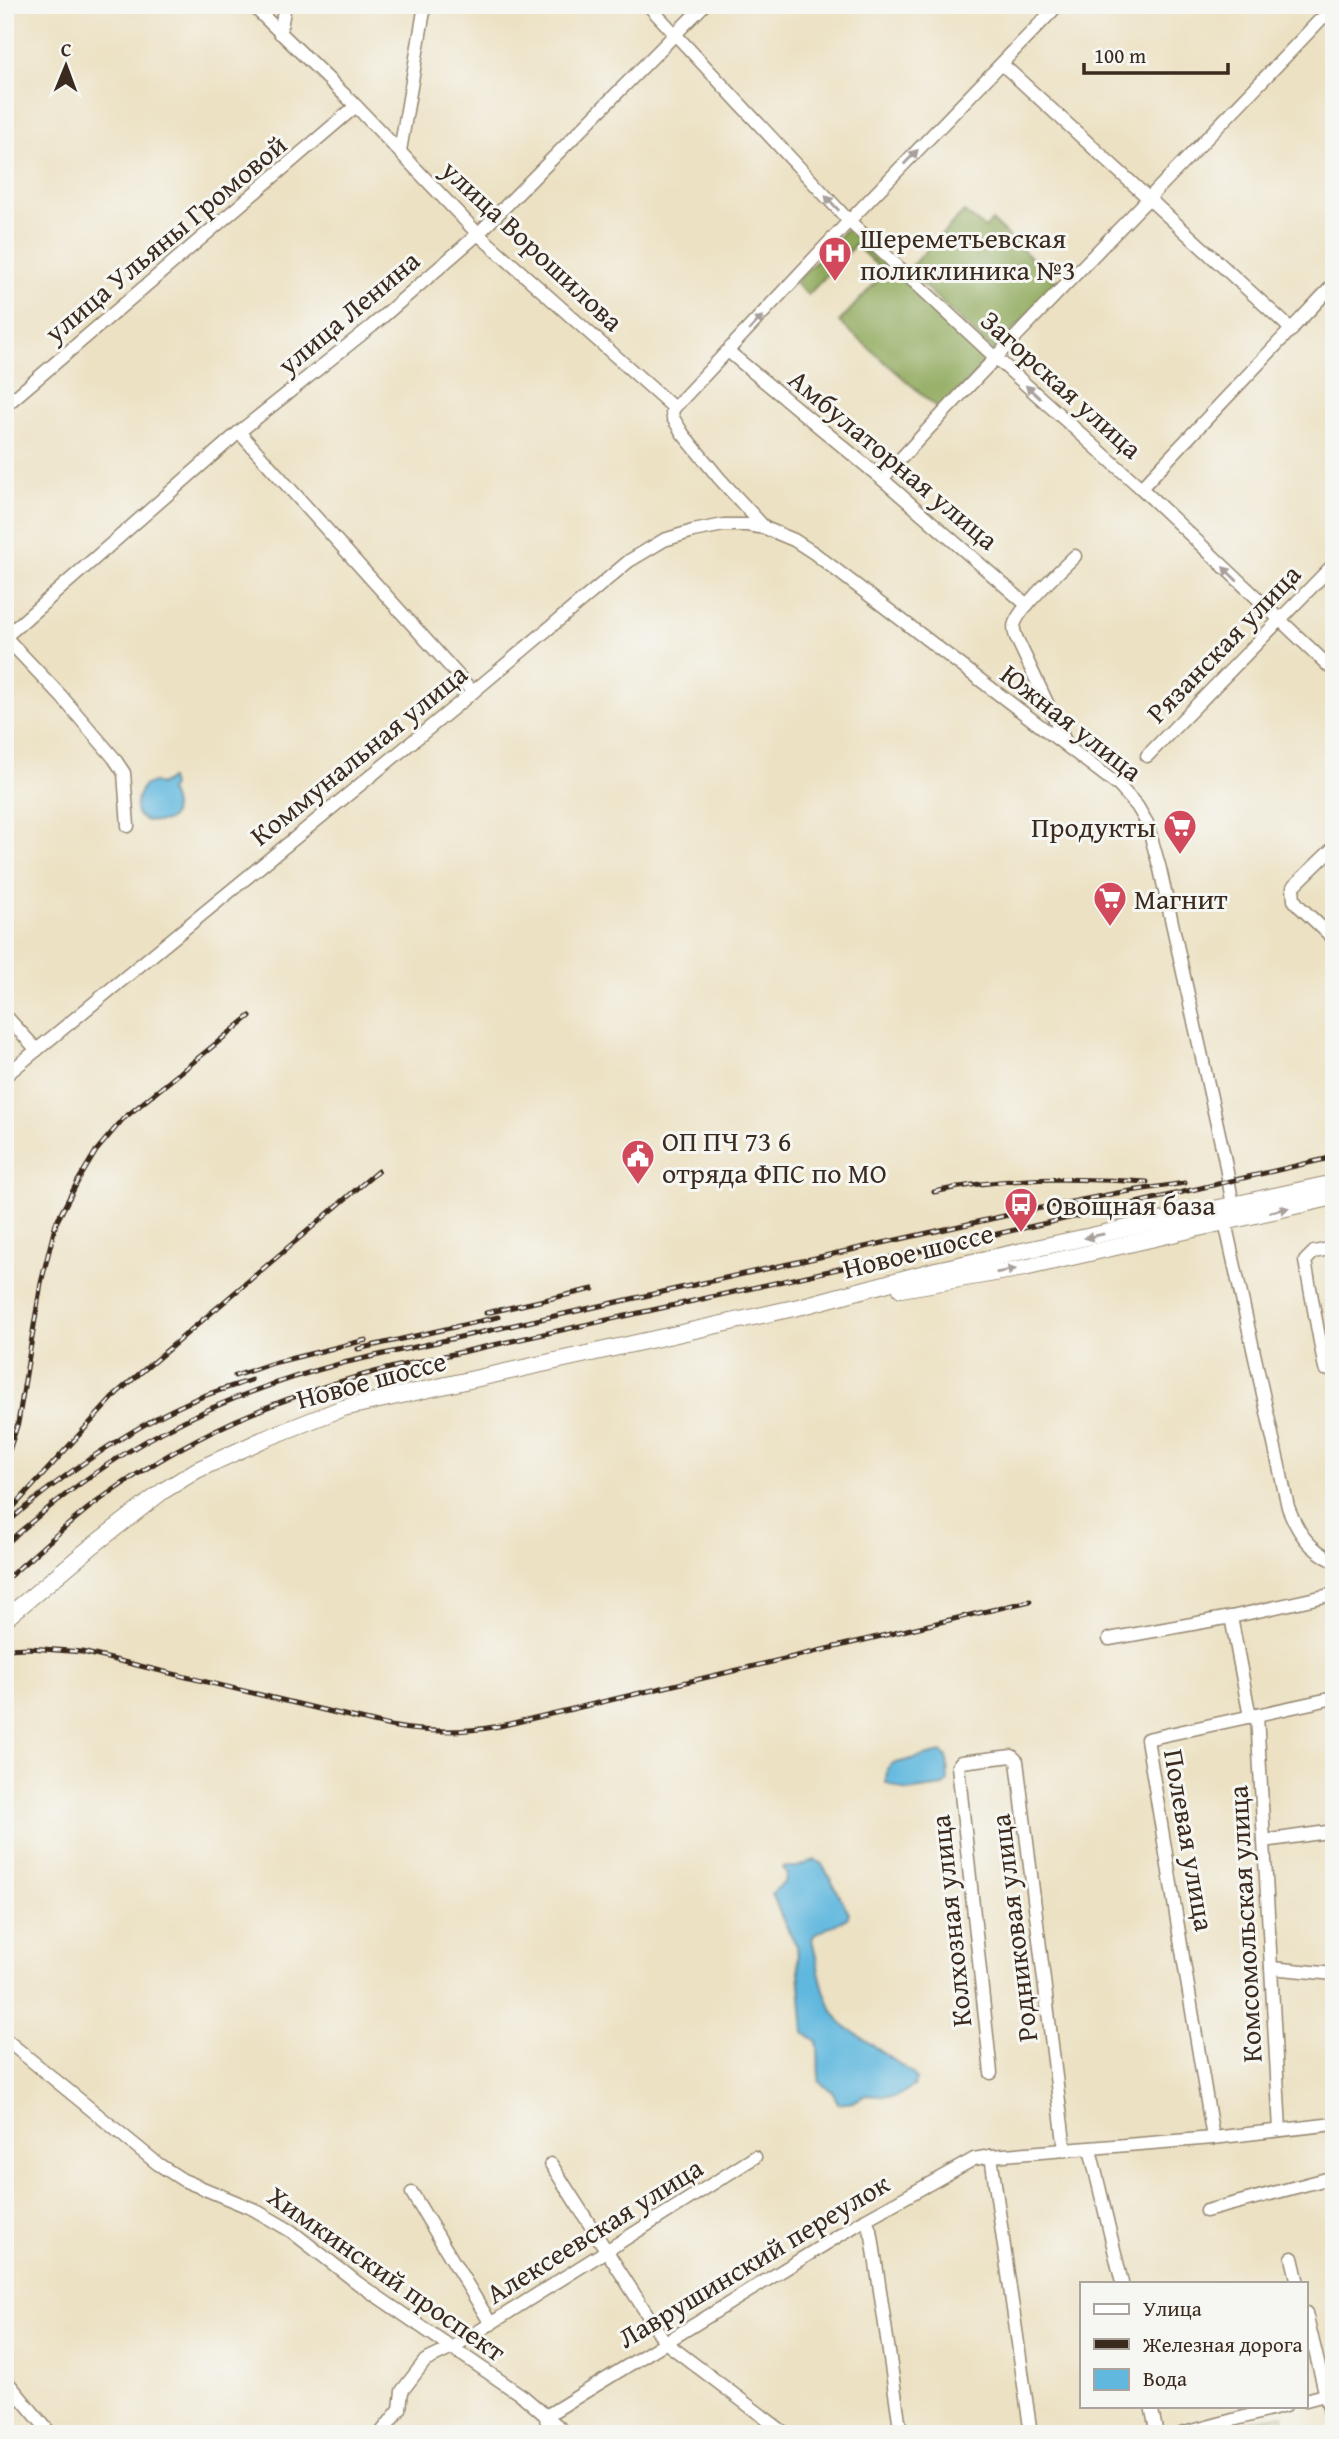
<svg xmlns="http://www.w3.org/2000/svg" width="1339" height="2439" font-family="'Gentium Book Plus',serif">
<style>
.green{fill:#b3c265;stroke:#777642;stroke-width:2}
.forest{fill:#8ea85a;stroke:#64693c;stroke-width:2}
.water{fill:#61b8de;stroke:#4e717e;stroke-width:2}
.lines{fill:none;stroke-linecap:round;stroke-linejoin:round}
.minor-casing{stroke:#948670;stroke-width:15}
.major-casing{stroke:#948670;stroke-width:18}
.minor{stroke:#fff;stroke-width:12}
.major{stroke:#fff;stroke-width:16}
.rail-casing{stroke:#3b2a1e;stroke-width:5}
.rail{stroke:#f6f6f2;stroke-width:2.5;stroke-dasharray:8;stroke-linecap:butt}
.oneway{fill:#a79f9a}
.labels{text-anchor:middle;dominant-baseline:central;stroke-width:6;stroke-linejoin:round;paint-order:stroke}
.poi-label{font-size:28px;fill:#3b2a1e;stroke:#f6f6f2;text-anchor:start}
.street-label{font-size:28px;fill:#3b2a1e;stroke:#f6f6f2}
</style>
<rect width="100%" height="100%" fill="#f6f6f2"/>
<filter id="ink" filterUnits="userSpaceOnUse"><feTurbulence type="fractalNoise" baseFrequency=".0143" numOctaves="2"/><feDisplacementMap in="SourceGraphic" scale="14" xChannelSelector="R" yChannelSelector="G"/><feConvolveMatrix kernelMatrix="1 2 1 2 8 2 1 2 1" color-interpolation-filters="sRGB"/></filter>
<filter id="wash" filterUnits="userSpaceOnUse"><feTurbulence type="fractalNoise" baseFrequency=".00686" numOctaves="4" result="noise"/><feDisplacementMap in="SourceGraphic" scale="28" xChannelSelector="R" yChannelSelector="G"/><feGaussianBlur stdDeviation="1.57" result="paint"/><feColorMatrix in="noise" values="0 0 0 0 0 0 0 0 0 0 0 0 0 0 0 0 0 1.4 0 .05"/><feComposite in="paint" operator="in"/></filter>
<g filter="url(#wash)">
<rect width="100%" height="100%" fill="#ece1c3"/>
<polygon class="green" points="1283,2415 1287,2434 1242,2434 1239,2424"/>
<g class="forest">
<polygon points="964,212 985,228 992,221 1058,283 993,351 907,270"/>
<polygon points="848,227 886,263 881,269 855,245 808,295 795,283"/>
<polygon points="890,267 990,358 940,410 839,322"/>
</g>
<g class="water">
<path d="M170,779l2,7 -3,5c10,20 5,35 -19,30 -21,-3 -14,-21 -7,-35l10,-4 6,3z"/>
<polygon points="941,1752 947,1757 948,1781 943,1786 907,1791 886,1783 887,1769 892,1764"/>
<path d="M816,1860l6,4 27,49 -2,5 -33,17 -2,4c7,29 11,68 34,88l66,46 4,6 -2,7 -19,11 -29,-2 -13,7 -15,2 -6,-13 -12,-8c-3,-15 0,-27 -3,-42l-13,-8 -7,-87 -14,-26 -11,-27 13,-11 2,-8 -4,-6c6,-2 9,0 14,-1 7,-2 11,-6 19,-7z"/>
</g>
</g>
<g filter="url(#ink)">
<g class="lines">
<defs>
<g id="minor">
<polyline points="252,5 356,106 478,234 674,408 672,412 673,418 683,434 719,478 765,528"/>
<polyline points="648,5 849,221 995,357 1141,488 1334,671"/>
<polyline points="5,6 6,5"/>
<polyline points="280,33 285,5"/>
<polyline points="1002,64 1292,330"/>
<polyline points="400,151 425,5"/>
<polyline points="729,352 882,479 1027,605"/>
<polyline points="5,406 356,106"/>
<polyline points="674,408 849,221 1058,5"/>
<polyline points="239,432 473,692"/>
<path d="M882,479c143,-156 293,-306 438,-459l11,-8"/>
<polyline points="1141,488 1334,284"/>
<polyline points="5,637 239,432 372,326 478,234 704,5"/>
<polyline points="5,637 61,696 114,758 124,773 128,826"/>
<path d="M1066,743l-50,-106c0,0 -3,-9 -2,-10 1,-16 48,-58 61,-71"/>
<polyline points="1147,756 1334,564"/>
<polyline points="1334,847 1293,887 1294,900 1300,907 1334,939"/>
<polyline points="5,1015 37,1050"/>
<polyline points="5,1076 473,692 629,561 664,540 693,531 724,525 747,525 765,528 794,540 814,553 1119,786 1137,806 1147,823 1160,869 1224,1156 1234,1211"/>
<path d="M1225,1222l63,285c10,26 21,42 46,54"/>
<polyline points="1334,1248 1314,1252 1305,1261 1325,1369 1334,1371"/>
<polyline points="1231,1617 1250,1717"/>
<polyline points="1109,1639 1231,1617 1334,1594"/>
<polyline points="1257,1715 1280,2130"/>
<polyline points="1264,1841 1334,1831"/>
<polyline points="1271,1968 1334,1974"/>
<polyline points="5,2039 158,2164 183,2180 253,2209 291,2231 359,2284 524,2397 567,2434"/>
<polyline points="991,2073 958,1766 961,1762 1012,1756 1017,1761 1065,2150"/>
<polyline points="1213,2138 1147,1739 1334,1698"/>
<polyline points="1090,2149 1122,2283"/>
<polyline points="991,2156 1031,2434"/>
<polyline points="551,2164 665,2342 786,2434"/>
<polyline points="412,2193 491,2324"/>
<polyline points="1206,2211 1334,2177"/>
<polyline points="866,2219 872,2236 901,2434"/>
<polyline points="1292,2258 1298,2283"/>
<polyline points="1306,2313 1334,2429"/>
<polyline points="5,2379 51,2434"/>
<polyline points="1306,2400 1332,2393"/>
<polyline points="1151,2406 1157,2434"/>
<polyline points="546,2416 866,2219 974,2159 991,2156 1213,2138 1334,2124"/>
<polyline points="546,2416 548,2434"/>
<polyline points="380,2434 400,2409 402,2391 425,2361 452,2348 755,2157"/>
<polyline points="1181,2434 1285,2406"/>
</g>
<g id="major">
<polyline points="901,1289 1024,1268 1334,1197"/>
<polyline points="5,1619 91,1547 163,1491 197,1470 262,1440 343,1408 803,1306 936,1270 1334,1183"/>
</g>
</defs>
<use href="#minor" class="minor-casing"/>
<use href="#major" class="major-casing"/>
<use href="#minor" class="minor"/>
<use href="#major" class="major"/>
<defs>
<g id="rail">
<path d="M934,1192c72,-16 139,-14 213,-10"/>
<polyline points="486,1313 593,1289"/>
<polyline points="358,1349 498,1317"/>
<polyline points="235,1376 273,1363 366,1340"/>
<polyline points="5,1463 18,1423 41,1283 56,1223 78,1181 96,1151 123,1119 250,1016"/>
<polyline points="8,1513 118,1392 378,1171"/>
<path d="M5,1525c48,-44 125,-97 184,-123 20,-9 41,-15 62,-22"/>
<path d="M5,1545c105,-95 202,-146 338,-182l688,-153 86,-17 68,-10"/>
<path d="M5,1580c29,-24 55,-50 85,-73 95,-71 190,-112 304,-140l716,-158 224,-52"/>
<path d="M5,1649l25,-1 52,4 308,74c38,7 72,7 110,0l530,-125"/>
</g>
</defs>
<use href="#rail" class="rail-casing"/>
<use href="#rail" class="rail"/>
</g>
<defs><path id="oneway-solid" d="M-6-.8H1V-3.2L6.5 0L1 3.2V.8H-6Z" transform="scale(1.75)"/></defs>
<g class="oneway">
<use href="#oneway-solid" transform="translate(911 157) rotate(-46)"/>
<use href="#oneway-solid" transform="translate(832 203) rotate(-133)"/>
<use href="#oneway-solid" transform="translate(756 323) rotate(-47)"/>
<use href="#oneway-solid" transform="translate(1033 392) rotate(-138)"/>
<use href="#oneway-solid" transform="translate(1230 574) rotate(-136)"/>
<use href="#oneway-solid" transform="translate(1279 1210) rotate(-13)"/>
<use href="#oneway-solid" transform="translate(1094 1236) rotate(168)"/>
<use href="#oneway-solid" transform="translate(1006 1271) rotate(-10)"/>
</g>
</g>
<defs>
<symbol id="hospital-pin" viewBox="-11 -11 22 30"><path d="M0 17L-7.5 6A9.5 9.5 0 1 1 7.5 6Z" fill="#d1495b" stroke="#f6f6f2"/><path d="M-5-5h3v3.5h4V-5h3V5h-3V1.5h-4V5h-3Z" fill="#fff"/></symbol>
<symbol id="supermarket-pin" viewBox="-11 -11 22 30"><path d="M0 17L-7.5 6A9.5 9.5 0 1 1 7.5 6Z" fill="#d1495b" stroke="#f6f6f2"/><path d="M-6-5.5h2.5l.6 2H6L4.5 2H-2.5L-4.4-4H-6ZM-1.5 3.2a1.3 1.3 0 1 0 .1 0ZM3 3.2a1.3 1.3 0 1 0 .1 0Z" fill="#fff"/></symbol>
<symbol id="civic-pin" viewBox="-11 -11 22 30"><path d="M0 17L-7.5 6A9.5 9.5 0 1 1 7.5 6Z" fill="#d1495b" stroke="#f6f6f2"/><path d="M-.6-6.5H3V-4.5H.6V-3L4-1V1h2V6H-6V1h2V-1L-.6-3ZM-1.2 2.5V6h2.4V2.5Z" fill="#fff"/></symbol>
<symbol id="bus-pin" viewBox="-11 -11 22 30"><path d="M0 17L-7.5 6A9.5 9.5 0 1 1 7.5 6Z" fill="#d1495b" stroke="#f6f6f2"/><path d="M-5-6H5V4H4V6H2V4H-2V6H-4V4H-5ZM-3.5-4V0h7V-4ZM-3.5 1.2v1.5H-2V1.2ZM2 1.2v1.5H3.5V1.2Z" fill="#fff"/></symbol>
</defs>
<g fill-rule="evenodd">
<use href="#hospital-pin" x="816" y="234" width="38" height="52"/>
<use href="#supermarket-pin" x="1161" y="807" width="38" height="52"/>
<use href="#supermarket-pin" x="1091" y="879" width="38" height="52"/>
<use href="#civic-pin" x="619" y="1137" width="38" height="52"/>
<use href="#bus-pin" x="1002" y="1185" width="38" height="52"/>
</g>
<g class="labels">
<g class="poi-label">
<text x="860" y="237">Шереметьевская<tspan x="860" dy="32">поликлиника №3</tspan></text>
<text x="1156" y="826" text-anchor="end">Продукты</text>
<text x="1134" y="898">Магнит</text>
<text x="662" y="1140">ОП ПЧ 73 6<tspan x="662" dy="32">отряда ФПС по МО</tspan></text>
<text x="1046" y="1204">Овощная база</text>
</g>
<g class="street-label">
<text transform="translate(165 238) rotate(-40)">улица Ульяны Громовой</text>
<text transform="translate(533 245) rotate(43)">улица Ворошилова</text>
<text transform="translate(348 312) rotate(-40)">улица Ленина</text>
<text transform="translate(1062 384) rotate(42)">Загорская улица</text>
<text transform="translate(894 459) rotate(40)">Амбулаторная улица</text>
<text transform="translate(1223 643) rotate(-46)">Рязанская улица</text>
<text transform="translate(1072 722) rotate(38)">Южная улица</text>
<text transform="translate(358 754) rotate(-39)">Коммунальная улица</text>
<text transform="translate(918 1250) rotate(-14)">Новое шоссе</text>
<text transform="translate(371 1379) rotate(-15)">Новое шоссе</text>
<text transform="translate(1190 1840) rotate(80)">Полевая улица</text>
<text transform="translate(950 1921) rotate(-96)">Колхозная улица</text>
<text transform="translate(1244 1924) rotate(-93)">Комсомольская улица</text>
<text transform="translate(1013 1928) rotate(-97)">Родниковая улица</text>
<text transform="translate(594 2230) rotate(-32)">Алексеевская улица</text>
<text transform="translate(753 2260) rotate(-31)">Лаврушинский переулок</text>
<text transform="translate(387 2273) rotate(35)">Химкинский проспект</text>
</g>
</g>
<rect width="1339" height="2439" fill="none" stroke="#f6f6f2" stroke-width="28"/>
<rect x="1080" y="2282" width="228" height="126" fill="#f6f6f2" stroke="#aba49d" stroke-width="2"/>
<rect x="1094" y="2304" width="35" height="10" fill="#ffffff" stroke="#aba49d" stroke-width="2"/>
<text x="1143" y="2316" font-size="21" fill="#3b2a1e">Улица</text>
<rect x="1094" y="2339" width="35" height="10" fill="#3b2a1e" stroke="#aba49d" stroke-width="2"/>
<text x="1143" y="2352" font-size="21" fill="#3b2a1e">Железная дорога</text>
<rect x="1094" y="2369" width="35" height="21" fill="#61b8de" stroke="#aba49d" stroke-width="2"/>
<text x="1143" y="2386" font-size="21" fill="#3b2a1e">Вода</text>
<g transform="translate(66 66) rotate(1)" stroke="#f6f6f2" stroke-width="5" paint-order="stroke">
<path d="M0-5L12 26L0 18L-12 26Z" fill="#3b2a1e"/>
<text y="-10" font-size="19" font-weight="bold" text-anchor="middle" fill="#3b2a1e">С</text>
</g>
<path d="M1084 63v10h144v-10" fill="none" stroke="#3b2a1e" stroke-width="3.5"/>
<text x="1094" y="63" font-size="21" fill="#3b2a1e" stroke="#f6f6f2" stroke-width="5" paint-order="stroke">100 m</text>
</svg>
